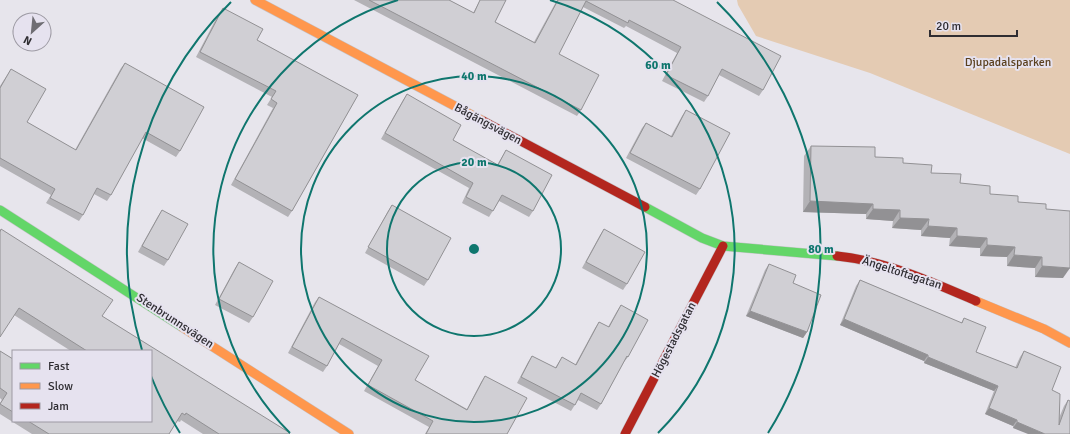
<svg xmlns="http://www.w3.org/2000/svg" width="1070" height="434" font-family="Signika,sans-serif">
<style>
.green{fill:#e4cbb3}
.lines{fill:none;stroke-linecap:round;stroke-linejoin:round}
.fast-casing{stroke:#c4c3c8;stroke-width:10}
.slow-casing{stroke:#c4c3c8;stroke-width:10}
.jam-casing{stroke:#c4c3c8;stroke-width:10}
.fast{stroke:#63d668;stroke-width:9}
.slow{stroke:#ff974d;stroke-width:9}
.jam{stroke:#b3261e;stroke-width:9}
.wall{fill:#b3b2b6}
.shaded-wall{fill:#929194}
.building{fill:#d0cfd4;stroke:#929194}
.ring{fill:none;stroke:#0f766e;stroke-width:2}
.labels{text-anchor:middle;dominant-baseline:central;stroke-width:4;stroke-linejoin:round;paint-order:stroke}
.park-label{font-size:12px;fill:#5b401e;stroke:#e6e2ef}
.street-label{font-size:12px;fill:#2f2d32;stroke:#e6e2ef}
.centre{fill:#0f766e;stroke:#e6e2ef;stroke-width:2}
.ring-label{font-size:12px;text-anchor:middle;font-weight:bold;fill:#0f766e;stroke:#e6e2ef;stroke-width:4;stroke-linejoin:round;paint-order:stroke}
</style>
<rect width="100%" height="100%" fill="#e7e5ec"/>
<polygon class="green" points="737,0 1070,0 1070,154 870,73 756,36 738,5"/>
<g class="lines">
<defs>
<g id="fast">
<polyline points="645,207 702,238 723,246 837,256"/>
<polyline points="0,210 182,327"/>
</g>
<g id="slow">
<polyline points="255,0 483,121"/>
<polyline points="976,301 1044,329 1070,343"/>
<polyline points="182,327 349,434"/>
</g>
<g id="jam">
<polyline points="483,121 645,207"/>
<path d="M837,256c49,5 95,26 139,45"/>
<polyline points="625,434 723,246"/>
</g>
</defs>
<use href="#fast" class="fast-casing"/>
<use href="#slow" class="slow-casing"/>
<use href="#jam" class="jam-casing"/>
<use href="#fast" class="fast"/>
<use href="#slow" class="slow"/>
<use href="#jam" class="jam"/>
</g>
<g class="wall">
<polygon points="354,0 449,0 473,13 480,0 506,0 495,22 534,42 557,0 673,0 763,90 759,96 719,75 708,96 704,102 662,81 677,53 626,26 624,28 583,7 559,54 581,110 577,116"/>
<polygon points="223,8 257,40 358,95 292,211 288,217 231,185 273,108 267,105 272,97 196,57 219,13"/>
<polygon points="125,63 180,151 176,157 142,138 111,195 107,201 94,194 83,215 79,221 46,203 51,195 0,166 0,86 11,69 27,122 75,150 121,68"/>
<polygon points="407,94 453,140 497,165 506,150 533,211 529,217 499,201 489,217 462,203 469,188 381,139 403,100"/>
<polygon points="686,110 700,189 696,195 626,158 642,128 646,123 671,136 682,116"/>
<polygon points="811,146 875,157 903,163 990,194 1046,209 1063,278 1035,277 1035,268 1007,266 1007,257 980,256 980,248 949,246 950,238 921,236 921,230 892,228 893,221 866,219 866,214 803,212 804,156"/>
<polygon points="392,205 428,280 424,286 365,253 388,211"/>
<polygon points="162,210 168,260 164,266 138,252 158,216"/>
<polygon points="604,229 627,284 623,290 582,268 600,235"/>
<polygon points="0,231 102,316 289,434 203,434 181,420 180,422 177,421 169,434 32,434 0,414 0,403 2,400 0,398 0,351 13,359 13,421 151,421 151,351 71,351 14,315"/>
<polygon points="239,262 253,317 249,323 215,305 235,268"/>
<polygon points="769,264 807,332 803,338 746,316 765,270"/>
<polygon points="860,280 961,323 964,318 976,352 1015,368 1020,357 1024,351 1052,390 1059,418 1064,406 1068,400 1070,434 1013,428 1013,426 985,414 994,391 924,363 924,361 840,325 856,286"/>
<polygon points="319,297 415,380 467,409 481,382 485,376 507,434 425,434 429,427 364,391 378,366 339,344 327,366 323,372 288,353 315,302"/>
<polygon points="621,305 628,357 624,362 601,404 597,410 578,400 571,411 517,383 528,362 532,356 555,368 562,357 575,365 595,328 599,322 608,327 617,311"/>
</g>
<g class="shaded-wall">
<polygon points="810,201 873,204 866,214 803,212"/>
<polygon points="873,209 900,210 893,221 866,219"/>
<polygon points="900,218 929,219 921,230 892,228"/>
<polygon points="928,226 957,228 950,238 921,236"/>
<polygon points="957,236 987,238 980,248 949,246"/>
<polygon points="987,245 1015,247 1007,257 980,256"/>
<polygon points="1014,255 1042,257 1035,268 1007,266"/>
<polygon points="1042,266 1070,268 1063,278 1035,277"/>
<polygon points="750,311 807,332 803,338 746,316"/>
<polygon points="844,319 928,355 924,361 840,325"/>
<polygon points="928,357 998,386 994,391 924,363"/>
<polygon points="989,408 1017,420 1013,426 985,414"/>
<polygon points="1017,422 1045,434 1028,434 1013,428"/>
</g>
<g class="building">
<polygon points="369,0 449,0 474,13 480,0 506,0 495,22 535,43 558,0 673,0 781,56 763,90 722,69 708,96 666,75 681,47 629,20 628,23 586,1 559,54 599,75 581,110"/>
<polygon points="223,8 263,29 257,40 358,95 292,211 235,179 277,103 271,99 276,91 200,52"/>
<polygon points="125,63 204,107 180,151 146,132 111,195 97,188 83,215 50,198 55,189 0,158 0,88 11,69 46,89 27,122 76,150"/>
<polygon points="407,94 461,125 453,140 498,165 506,150 552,175 533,211 502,195 493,211 466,197 473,183 385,133"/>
<polygon points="686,110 730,133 700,189 630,153 646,123 672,137"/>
<polygon points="811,146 875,147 875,157 903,158 903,163 932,165 931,173 961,174 960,183 990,186 990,194 1018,196 1018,202 1046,204 1046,209 1070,211 1070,268 1042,266 1042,257 1014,255 1015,247 987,245 987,238 957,236 957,228 928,226 929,219 900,218 900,210 873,209 873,204 810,201"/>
<polygon points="392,205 451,238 428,280 368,247"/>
<polygon points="162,210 188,224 168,260 142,246"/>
<polygon points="1,229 113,300 102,316 290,433 289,434 219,434 186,413 185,415 182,413 169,434 49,434 28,421 151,421 151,351 87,351 19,308 0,337 0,232"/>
<polygon points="604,229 645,252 627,284 586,262"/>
<polygon points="239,262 273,281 253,317 219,299"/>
<polygon points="769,264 796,275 793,283 821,295 807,332 750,311"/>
<polygon points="860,280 962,323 964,318 986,327 976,352 1017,368 1024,351 1061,367 1052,390 1060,394 1059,425 1068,400 1070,401 1070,434 1045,434 1017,422 1017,420 989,408 998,386 928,357 928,355 844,319"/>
<polygon points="319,297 429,356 415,380 467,410 485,376 527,398 507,434 426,434 433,421 368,385 382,360 342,338 327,366 292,347"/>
<polygon points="621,305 648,320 628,357 627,356 601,404 581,393 575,405 521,377 532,356 556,368 562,357 576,365 599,322 609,327"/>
<polygon points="0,351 13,359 13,412 0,404 7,393 0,388"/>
</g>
<g class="ring">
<circle cx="474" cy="249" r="87"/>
<circle cx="474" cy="249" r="173"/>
<path d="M290 433A260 260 0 0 1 398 0M550 0A260 260 0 0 1 658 433"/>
<path d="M180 433A347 347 0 0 1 151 376M142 350A347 347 0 0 1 231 2M717 2A347 347 0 0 1 768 433"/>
</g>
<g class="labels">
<g class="park-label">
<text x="1008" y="62">Djupadalsparken</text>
</g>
<g class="street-label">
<text transform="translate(488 124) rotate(28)">Bågängsvägen</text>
<text transform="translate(902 273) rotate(18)">Ängeltoftagatan</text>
<text transform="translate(175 321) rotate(33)">Stenbrunnsvägen</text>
<text transform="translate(674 340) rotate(-63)">Högestadsgatan</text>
</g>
</g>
<circle cx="474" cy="249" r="6" class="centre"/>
<g class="ring-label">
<text x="658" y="69">60 m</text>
<text x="474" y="80">40 m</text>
<text x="474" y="166">20 m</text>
<text x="821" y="253">80 m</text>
</g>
<rect x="12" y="350" width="140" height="72" fill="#e6e2ef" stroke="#9d9aa3"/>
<rect x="20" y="363" width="20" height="6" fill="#63d668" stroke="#9d9aa3"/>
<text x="48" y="370" font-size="12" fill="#2f2d32">Fast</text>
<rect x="20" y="383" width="20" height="6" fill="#ff974d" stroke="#9d9aa3"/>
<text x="48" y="390" font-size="12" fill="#2f2d32">Slow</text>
<rect x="20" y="403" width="20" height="6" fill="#b3261e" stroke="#9d9aa3"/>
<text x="48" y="410" font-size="12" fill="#2f2d32">Jam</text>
<g transform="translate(32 32) rotate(207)"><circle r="19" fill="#e6e2ef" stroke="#9d9aa3"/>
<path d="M0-3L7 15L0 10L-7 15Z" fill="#6f6d73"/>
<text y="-6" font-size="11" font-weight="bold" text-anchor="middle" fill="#2f2d32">N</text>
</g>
<path d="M930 30v6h87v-6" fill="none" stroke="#2f2d32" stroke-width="2"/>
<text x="936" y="30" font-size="12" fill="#2f2d32" stroke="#e6e2ef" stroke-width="3" paint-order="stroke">20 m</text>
</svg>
